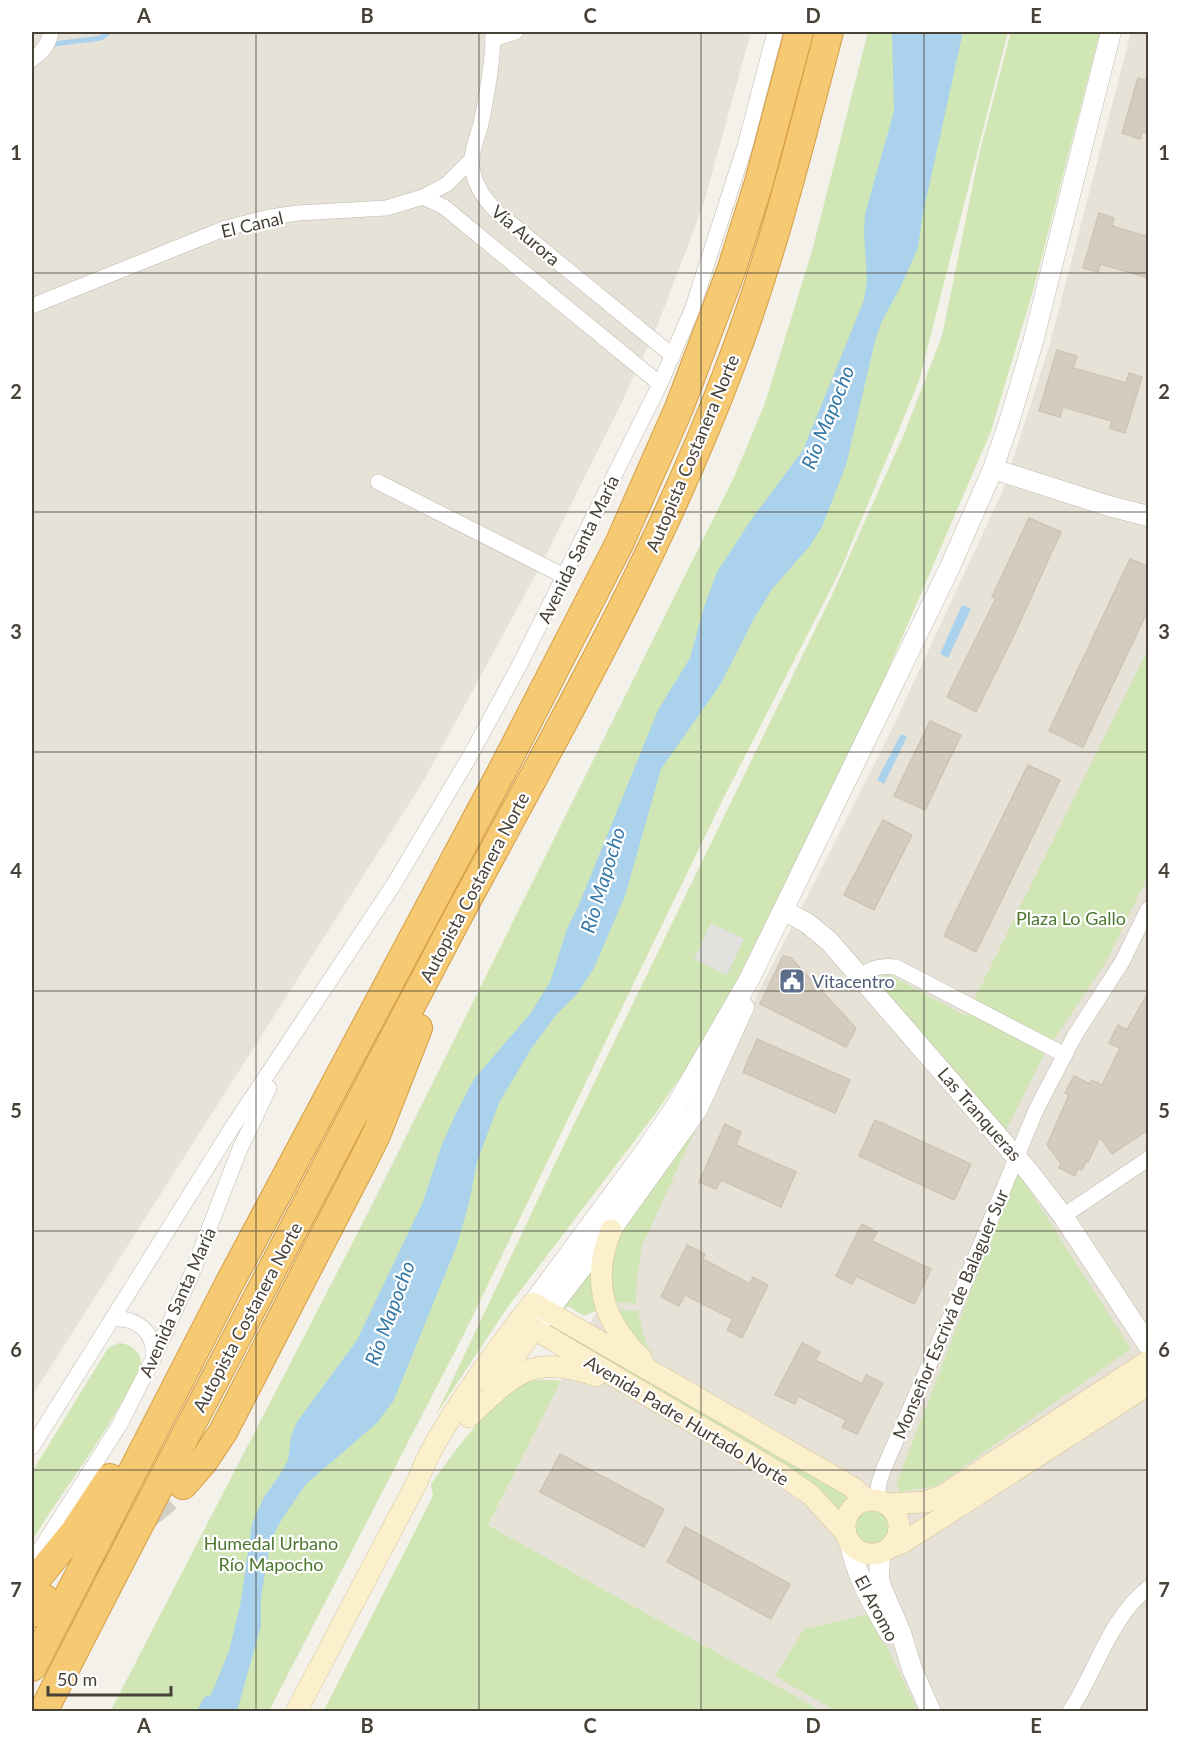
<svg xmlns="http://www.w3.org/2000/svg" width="1180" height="1743" font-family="Lato,sans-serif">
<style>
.residential{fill:#e7e2d8}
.green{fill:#d0e6b5}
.parking{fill:#e3e1de}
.water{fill:#aad2ed}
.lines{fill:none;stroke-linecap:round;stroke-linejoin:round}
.stream{stroke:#aad2ed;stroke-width:5}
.building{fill:#d5ccc0;stroke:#cfc4b3;stroke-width:1.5}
.motorway-tunnel{stroke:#d1cec6;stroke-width:28;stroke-dasharray:28 14;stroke-linecap:butt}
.minor-casing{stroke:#bfb8ac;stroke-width:16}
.tertiary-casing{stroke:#bfb8ac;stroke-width:21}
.secondary-casing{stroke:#d1c39b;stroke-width:22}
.motorway-casing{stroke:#d59d42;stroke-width:30}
.minor{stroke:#fff;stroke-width:15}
.tertiary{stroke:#fff;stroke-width:20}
.secondary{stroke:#fcefcc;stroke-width:21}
.motorway{stroke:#f6c973;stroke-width:28}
.grid{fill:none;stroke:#474138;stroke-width:1.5;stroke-opacity:0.55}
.labels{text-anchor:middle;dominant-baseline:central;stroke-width:4.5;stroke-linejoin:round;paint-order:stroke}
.street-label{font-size:18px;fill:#474138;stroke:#fff}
.park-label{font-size:18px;fill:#4a762e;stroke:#fff}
.service-label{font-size:18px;fill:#4e5e75;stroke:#fff;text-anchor:start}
.water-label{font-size:20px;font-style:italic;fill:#3578a6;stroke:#fff}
.neatline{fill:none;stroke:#474138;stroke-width:2}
.grid-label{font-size:20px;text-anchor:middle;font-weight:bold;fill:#474138}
</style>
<rect width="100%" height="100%" fill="#f4f1ea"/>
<g class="residential">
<polygon points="32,32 751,32 703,206 658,324 621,404 542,563 423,782 32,1396"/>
<polygon points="1131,32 1148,32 1148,1711 822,1711 488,1525 890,733 1003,490 1049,347"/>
</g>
<g class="green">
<polygon points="868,32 1008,32 919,381 841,569 724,797 464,1334 269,1711 110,1712 371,1207 734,477 764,406 812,251"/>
<polygon points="1011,32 1100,32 1033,291 991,431 882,684 741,972 705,1041 655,1114 507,1308 436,1415 559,1155 831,597 904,434 942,336 980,150"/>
<polygon points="1148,649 1148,876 1107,960 1045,1053 1006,1130 879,983 879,978 883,975 890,975 966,1016"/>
<polygon points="708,1102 642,1246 637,1277 636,1304 618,1302 612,1305 610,1243"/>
<polygon points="1017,1171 1131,1349 936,1486 900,1492 896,1485"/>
<polygon points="590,1261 600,1309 584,1316 568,1306 565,1309 559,1305"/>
<path d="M620,1310l18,1 8,33 10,9c-19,-10 -29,-24 -40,-41z"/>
<path d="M562,1331l254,146 33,21 -10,11c-36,-39 -72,-54 -117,-80 -54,-32 -108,-64 -162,-96z"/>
<path d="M119,1343c13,1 24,10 22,24 -2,12 -12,23 -18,33 -27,49 -62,93 -91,141v-69l76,-124z"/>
<path d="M554,1380l7,1 -73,144 334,186 -499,1 110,-216 -2,-12c20,-28 66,-93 100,-103 6,-2 16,-1 23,-1z"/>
<circle cx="872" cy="1528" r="17"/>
<polygon points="871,1614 918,1711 836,1711 775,1676 804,1629"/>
</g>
<polygon class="parking" points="711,923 744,939 727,975 694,959"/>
<g class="water">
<polygon points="892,32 963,32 922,218 918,248 901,286 882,321 875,341 846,465 822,527 809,547 772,589 755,617 720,685 661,769 625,896 594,968 577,994 556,1015 531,1049 499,1103 477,1162 469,1203 457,1245 394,1400 377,1423 306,1484 282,1519 275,1532 269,1550 261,1597 261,1626 237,1711 197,1711 204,1697 211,1695 229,1651 240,1606 252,1524 264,1497 279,1476 288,1460 291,1436 297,1422 357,1340 423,1202 441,1147 456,1113 474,1079 530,1014 550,982 567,929 580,902 658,710 690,658 704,607 717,572 751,520 803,450 864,300 867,280 864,233 865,214 894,111"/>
<polygon points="962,605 971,609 948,658 940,654"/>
<polygon points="901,734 907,737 884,784 877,780"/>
</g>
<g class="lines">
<polyline class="stream" points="53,44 101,38 109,32"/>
</g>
<g class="building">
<polygon points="1138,78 1149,81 1149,134 1142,132 1140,139 1122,133"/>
<polygon points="1099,213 1114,218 1112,226 1149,237 1149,278 1100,264 1098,272 1083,268"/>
<polygon points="1057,350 1077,356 1073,368 1126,383 1129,373 1142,377 1125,433 1110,428 1112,421 1063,407 1060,417 1039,411"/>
<polygon points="1029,518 1061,532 1015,633 976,712 947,697 996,598 992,597"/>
<polygon points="1130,559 1149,567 1149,608 1083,747 1049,731"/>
<polygon points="930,721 961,735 925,810 894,796"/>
<polygon points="1028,765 1060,780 976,952 944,936"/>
<polygon points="883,820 912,835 874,910 844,895"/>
<polygon points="783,956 791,958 856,1028 846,1047 760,1004"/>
<polygon points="1149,991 1149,1129 1112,1154 1100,1137 1088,1162 1086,1161 1082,1170 1078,1168 1075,1176 1059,1168 1061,1163 1047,1145 1069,1095 1065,1093 1074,1076 1090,1084 1091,1080 1102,1085 1120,1048 1109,1043 1118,1025 1127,1030"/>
<polygon points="757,1039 850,1080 835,1113 743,1072"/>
<polygon points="875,1120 971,1164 954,1200 859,1156"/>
<polygon points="725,1124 741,1132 736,1145 796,1172 781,1207 721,1180 716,1189 699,1182"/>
<polygon points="862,1224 877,1232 872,1241 931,1269 914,1304 856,1276 852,1284 836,1276"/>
<polygon points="687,1245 705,1254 703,1259 750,1284 753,1277 768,1285 742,1338 727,1330 733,1319 685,1295 679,1306 661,1297"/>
<polygon points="802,1343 820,1352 815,1360 862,1384 866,1375 883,1383 857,1434 842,1427 846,1420 798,1396 795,1404 775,1395"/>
<polygon points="560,1454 664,1509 644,1547 540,1492"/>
<polygon points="685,1527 790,1584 771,1619 667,1562"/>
</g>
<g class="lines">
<polyline class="motorway-tunnel" points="81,1569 183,1485"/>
<defs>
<g id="minor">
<path d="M493,32c0,31 -6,61 -12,92 -3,11 -9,24 -9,36 -1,21 12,39 26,53l175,143"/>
<polyline points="493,39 515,32"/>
<path d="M32,59c10,-6 17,-15 19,-27"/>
<polyline points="423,197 444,207 660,384"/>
<polyline points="32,306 226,228 270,217 298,213 386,208 423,197 447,184 472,159"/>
<polyline points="378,482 564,576"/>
<path d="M860,976c12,-8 21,-11 36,-9l169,88"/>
<polyline points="1063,1216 1148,1159"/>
<path d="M112,1319c24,-2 44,13 41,38"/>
<polyline points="32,1447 233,1126 394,884 470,756 519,666 660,384 692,310 745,146 775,32"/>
<polyline points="877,1500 879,1483 884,1468 961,1292 1036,1110 1075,1035 1122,962 1148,909"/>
<polyline points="32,1562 119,1426 153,1359 190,1278 239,1151 269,1088"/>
<path d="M1069,1712c28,-41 39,-92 79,-124"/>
</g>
<g id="tertiary">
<polyline points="993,469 1109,506 1148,516"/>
<polyline points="783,910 807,923 829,941 1030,1173 1063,1216 1148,1345"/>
<polyline points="533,1303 646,1150 676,1106 750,978 950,567 993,469 1010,419 1033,342 1111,32"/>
<polyline points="539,1323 611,1230 697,1110 744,1007"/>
<path d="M850,1544c8,36 22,59 40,90"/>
<polyline points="880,1553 879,1579 882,1589 901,1633 912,1669 931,1712"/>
</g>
<g id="secondary">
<path d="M611,1230c-20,51 -9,91 31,129"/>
<polyline points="519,1320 779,1473 811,1495 844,1531"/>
<polyline points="493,1385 535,1329"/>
<path d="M469,1417c45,-43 63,-64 127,-41"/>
<circle cx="872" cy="1527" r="27"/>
<polyline points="886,1504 926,1502 945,1494 1148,1361"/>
<polyline points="889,1548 902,1543 927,1527 1148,1385"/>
<path d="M296,1712l122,-232c9,-25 23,-47 37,-69 24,-37 50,-73 78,-108l319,184 15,13"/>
</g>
<g id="motorway">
<polyline points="183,1485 203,1462 223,1432 363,1161 376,1135 418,1028"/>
<polyline points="32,1584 73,1534 110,1478"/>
<polyline points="32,1613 45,1599"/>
<polyline points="32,1667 229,1284 502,771 619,544 679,408 732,268 759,182 799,32"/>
<path d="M43,1712c134,-264 273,-526 411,-788 97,-181 201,-360 274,-552 43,-111 71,-226 101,-340"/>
</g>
</defs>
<use href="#minor" class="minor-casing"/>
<use href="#tertiary" class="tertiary-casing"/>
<use href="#secondary" class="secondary-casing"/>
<use href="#motorway" class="motorway-casing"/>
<use href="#minor" class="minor"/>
<use href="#tertiary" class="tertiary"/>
<use href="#secondary" class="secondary"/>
<use href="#motorway" class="motorway"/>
</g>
<path class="grid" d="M256,32v1680M479,32v1680M701,32v1680M924,32v1680M32,273h1116M32,512h1116M32,752h1116M32,991h1116M32,1231h1116M32,1470h1116"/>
<defs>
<symbol id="civic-square" viewBox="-11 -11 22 22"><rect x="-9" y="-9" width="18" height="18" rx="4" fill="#5c6f8a" stroke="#fff"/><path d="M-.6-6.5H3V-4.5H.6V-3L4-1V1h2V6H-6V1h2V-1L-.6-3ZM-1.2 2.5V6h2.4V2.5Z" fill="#fff"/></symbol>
</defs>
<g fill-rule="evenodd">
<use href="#civic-square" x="777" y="966" width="30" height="30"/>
</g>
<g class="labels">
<g class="street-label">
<text transform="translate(252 224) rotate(-13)">El Canal</text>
<text transform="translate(526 235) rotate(40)">Vía Aurora</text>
<text transform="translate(692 453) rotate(-67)">Autopista Costanera Norte</text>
<text transform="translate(578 549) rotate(-64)">Avenida Santa María</text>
<text transform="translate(474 887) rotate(-62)">Autopista Costanera Norte</text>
<text transform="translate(980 1114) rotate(49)">Las Tranqueras</text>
<text transform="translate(177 1302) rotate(-66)">Avenida Santa María</text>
<text transform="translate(950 1314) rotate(-67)">Monseñor Escrivá de Balaguer Sur</text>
<text transform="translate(247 1317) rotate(-62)">Autopista Costanera Norte</text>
<text transform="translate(687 1420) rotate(31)">Avenida Padre Hurtado Norte</text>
<text transform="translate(877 1608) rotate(62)">El Aromo</text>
</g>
<g class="park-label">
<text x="1071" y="918">Plaza Lo Gallo</text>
<text x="271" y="1543">Humedal Urbano<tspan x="271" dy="21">Río Mapocho</tspan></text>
</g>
<g class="service-label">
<text x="812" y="981">Vitacentro</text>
</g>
<g class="water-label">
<text transform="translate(827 417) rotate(-68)">Río Mapocho</text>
<text transform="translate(602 880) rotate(-73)">Río Mapocho</text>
<text transform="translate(389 1313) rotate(-70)">Río Mapocho</text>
</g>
</g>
<rect width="1180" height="1743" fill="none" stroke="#ffffff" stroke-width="66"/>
<path d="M48 1686v9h123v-9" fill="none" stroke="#474138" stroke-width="3"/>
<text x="57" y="1686" font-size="18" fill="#474138" stroke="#ffffff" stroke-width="4.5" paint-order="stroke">50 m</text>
<rect x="33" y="33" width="1114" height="1677" class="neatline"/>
<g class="grid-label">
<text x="144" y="23">A</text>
<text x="367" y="23">B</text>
<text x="590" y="23">C</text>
<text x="813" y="23">D</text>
<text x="1036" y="23">E</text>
<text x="16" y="160">1</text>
<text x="1164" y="160">1</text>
<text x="16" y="399">2</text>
<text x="1164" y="399">2</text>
<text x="16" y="639">3</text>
<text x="1164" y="639">3</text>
<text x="16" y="878">4</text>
<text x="1164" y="878">4</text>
<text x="16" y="1118">5</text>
<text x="1164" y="1118">5</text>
<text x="16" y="1357">6</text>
<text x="1164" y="1357">6</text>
<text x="16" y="1597">7</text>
<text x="1164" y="1597">7</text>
<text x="144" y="1733">A</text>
<text x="367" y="1733">B</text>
<text x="590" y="1733">C</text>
<text x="813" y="1733">D</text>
<text x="1036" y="1733">E</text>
</g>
</svg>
